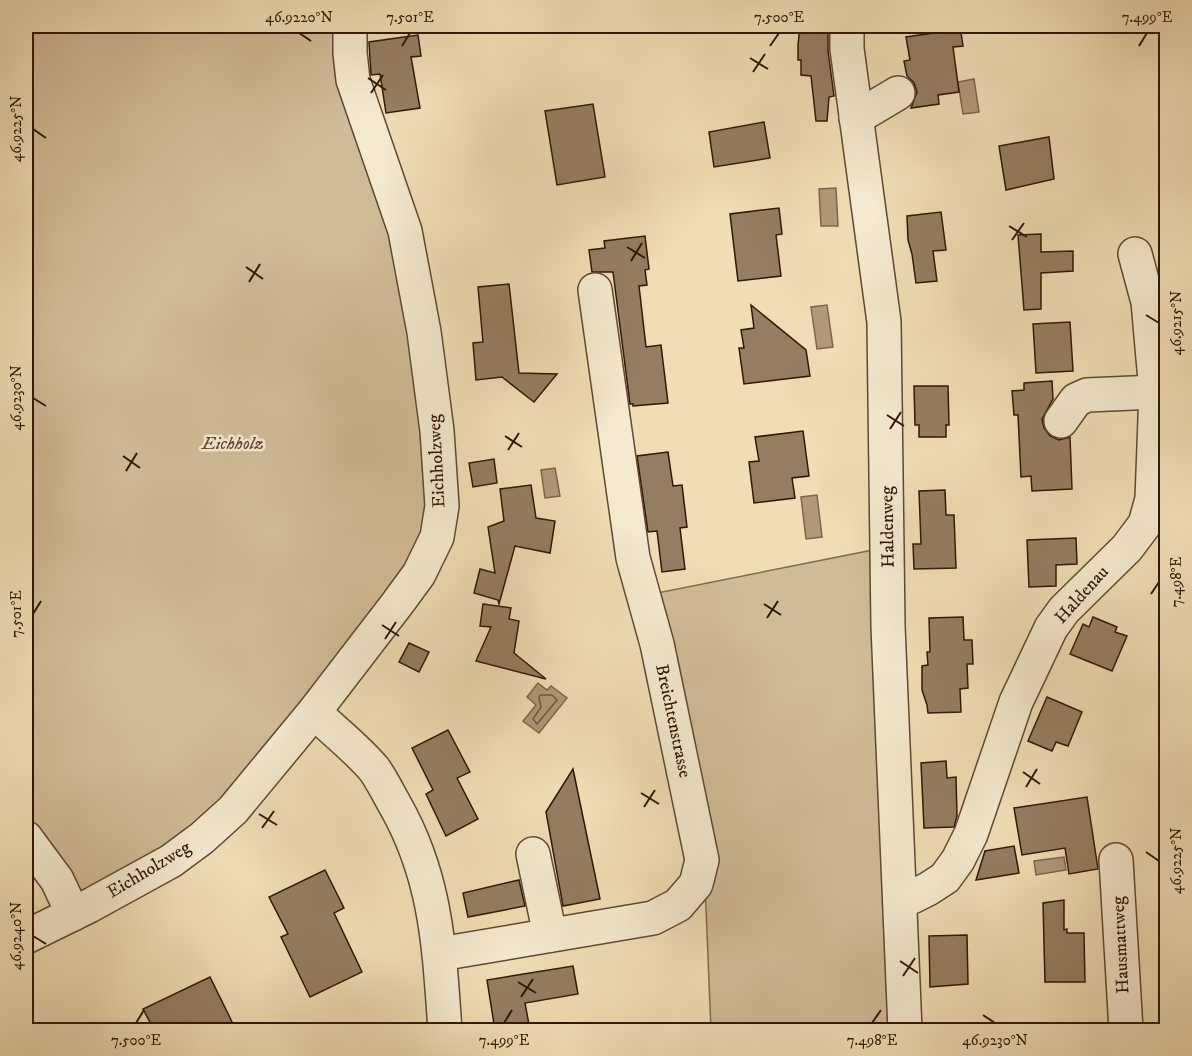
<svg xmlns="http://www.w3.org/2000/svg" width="1192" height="1056" font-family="'IM FELL DW Pica',serif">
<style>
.green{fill:#d0bb97;stroke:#82684e;stroke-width:1.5}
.water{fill:#b0997a;stroke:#7e644c;stroke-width:1.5}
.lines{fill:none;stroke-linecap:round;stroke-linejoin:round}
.shore{stroke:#725740;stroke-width:1.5}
.building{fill:#957d61;stroke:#331506;stroke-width:1.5}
.minor-casing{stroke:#624732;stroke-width:36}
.minor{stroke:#f5e9cf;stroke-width:33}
.ticks{fill:none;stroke:#331506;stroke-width:2}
.labels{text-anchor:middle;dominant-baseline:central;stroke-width:5;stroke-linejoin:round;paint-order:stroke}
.park-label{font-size:18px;font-style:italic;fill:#624732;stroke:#f5e9cf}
.street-label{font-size:18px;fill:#331506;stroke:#f5e9cf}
.neatline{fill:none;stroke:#331506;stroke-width:2}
.ticks-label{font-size:15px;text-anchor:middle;fill:#331506}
</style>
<rect width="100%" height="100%" fill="#f0ddb5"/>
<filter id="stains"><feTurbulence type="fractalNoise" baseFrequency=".00333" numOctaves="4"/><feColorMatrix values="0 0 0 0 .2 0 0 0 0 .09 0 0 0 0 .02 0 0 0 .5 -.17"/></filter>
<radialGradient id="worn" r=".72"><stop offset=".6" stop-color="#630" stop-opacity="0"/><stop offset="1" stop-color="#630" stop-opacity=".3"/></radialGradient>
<g class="green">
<polygon points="26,26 359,26 442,431 416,570 233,805 86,899 26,823"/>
<polygon points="873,550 889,1030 711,1030 704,860 647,595"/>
</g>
<g class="water">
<polygon points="974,79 979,112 963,114 958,82"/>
<polygon points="836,188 838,226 821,226 819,189"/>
<polygon points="827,305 833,347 817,349 811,307"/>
<polygon points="555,468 560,496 545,498 541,470"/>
<polygon points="817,495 822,537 806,539 801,497"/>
<polygon points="538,683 547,690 551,686 567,698 539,733 523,721 536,705 527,697"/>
<polygon points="1064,857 1066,870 1036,875 1034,861"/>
</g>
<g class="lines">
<polygon class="shore" points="540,695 552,695 557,700 537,724 533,719 541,707 539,698"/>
</g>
<g class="building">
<polygon points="800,26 828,26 828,51 834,96 829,97 827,121 816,121 811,76 801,75 801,60 798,60 798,45"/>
<polygon points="960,26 963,46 953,47 959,92 938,95 939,104 911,108 917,92 914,83 907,76 904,61 910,60 906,37 940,32 939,27"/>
<polygon points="418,35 421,56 411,57 420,108 386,113 380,74 371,75 369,42"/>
<polygon points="593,104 605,177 557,185 545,111"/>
<polygon points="764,122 770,158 714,167 709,132"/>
<polygon points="1049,137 1054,179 1006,190 999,146"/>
<polygon points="779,208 782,234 776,235 781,276 738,281 730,214"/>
<polygon points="941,212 946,250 933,251 937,281 916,283 912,254 908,240 907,216"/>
<polygon points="1041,234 1041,252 1073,251 1073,271 1041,273 1041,309 1024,310 1018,235"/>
<polygon points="645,236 649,269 645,270 647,285 639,286 646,347 661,345 668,403 633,406 633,404 630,404 613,272 592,272 589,250 605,248 604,241"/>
<polygon points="509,284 519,373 557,374 534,402 502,377 476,380 473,343 483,342 478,287"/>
<polygon points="751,305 806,350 810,376 744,384 739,348 744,348 741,330 754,328"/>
<polygon points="1070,322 1073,371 1036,373 1033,324"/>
<polygon points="1052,381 1053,399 1042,419 1044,428 1050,436 1059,440 1070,437 1072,489 1032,491 1031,476 1021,477 1018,415 1014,415 1012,391 1024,390 1024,383"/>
<polygon points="914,386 948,386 949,425 946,425 946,437 919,437 919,425 915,425"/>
<polygon points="803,431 809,476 792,478 795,498 754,503 749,462 759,461 755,437"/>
<polygon points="668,452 673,486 682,485 687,527 680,528 685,569 662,572 657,531 648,532 637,456"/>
<polygon points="494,459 497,483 473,487 469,463"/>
<polygon points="531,485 536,518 555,521 550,553 515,546 499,604 498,600 474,593 480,569 495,573 488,527 504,521 500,489"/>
<polygon points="945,490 946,515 954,515 956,568 914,569 913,544 921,544 919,491"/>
<polygon points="1076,538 1077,564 1056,565 1056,586 1029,587 1027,540"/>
<polygon points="483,604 511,608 509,619 519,621 514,653 546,679 476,661 491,627 480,626"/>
<polygon points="963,617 964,640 972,640 973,664 967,664 968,688 960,689 961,712 928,713 927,705 922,690 922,666 928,665 927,652 930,652 929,618"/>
<polygon points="1093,617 1117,627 1115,632 1127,636 1112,671 1070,654 1083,624 1089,627"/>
<polygon points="409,643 429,652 419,672 399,662"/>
<polygon points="1047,697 1082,712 1068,746 1056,742 1052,751 1028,741"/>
<polygon points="448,730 470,772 457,778 478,819 446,836 426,794 433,790 412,748"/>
<polygon points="946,761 947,778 956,777 957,816 954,827 924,828 921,763"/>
<polygon points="573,769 600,899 563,906 546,812"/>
<polygon points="1087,797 1098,869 1069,874 1065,848 1022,855 1014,808"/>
<polygon points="1014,846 1019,873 976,880 985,851"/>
<polygon points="325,870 344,908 334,913 362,972 310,997 281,937 288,934 269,897"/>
<polygon points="519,880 525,906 468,917 463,893"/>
<polygon points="1064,900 1064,930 1067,929 1067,933 1084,933 1085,982 1045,982 1043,903"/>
<polygon points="967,935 968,984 930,987 929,936"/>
<polygon points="573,966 578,994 525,1003 530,1030 495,1030 487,980"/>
<polygon points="210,977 236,1030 154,1030 143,1009"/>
</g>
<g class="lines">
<defs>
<g id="minor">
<polyline points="847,26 847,49 884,322 888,626 905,1030"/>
<polyline points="856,118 898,93"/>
<polyline points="1061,421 1076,400 1087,395 1156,392"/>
<path d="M314,712c20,19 42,36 60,57 8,11 14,24 21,36 42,74 44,143 50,225"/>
<polyline points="26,838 57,880 73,914"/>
<polyline points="533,854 550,935"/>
<polyline points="1116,860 1126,1030"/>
<polyline points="900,898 912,897 928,889 945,878 958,860 971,834 1016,702 1051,628 1064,610 1127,548 1145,524 1152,499 1156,392 1148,302 1135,254"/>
<polyline points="26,937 89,906 171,861 202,838 233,810 314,712 397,604 419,574 437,537 442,506 437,431 424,332 405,231 353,80 350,53 350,26"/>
<polyline points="440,954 653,918 678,905 696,884 702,860 657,644 633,558 595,290"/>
</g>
</defs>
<use href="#minor" class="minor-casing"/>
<use href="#minor" class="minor"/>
</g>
<path class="ticks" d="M299,33l12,8M402,46l8,-13M770,46l9,-13M1139,46l8,-13M750,58l18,11M753,72l12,-18M368,78l18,12M371,93l12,-18M33,129l13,9M1009,226l18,11M1012,240l12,-17M627,247l18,11M631,261l11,-18M246,267l17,12M249,282l11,-18M1146,315l13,8M33,398l13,8M887,415l17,11M890,429l11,-17M505,436l17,11M508,450l11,-17M123,456l17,12M126,471l11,-18M1151,594l8,-12M764,604l17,11M33,614l8,-13M767,618l11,-17M382,625l17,11M385,639l11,-17M1023,772l17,12M1026,787l11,-18M641,793l18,11M644,807l11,-17M259,814l18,11M262,828l12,-17M1146,852l13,9M33,936l13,8M900,961l18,12M903,976l12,-18M518,982l18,11M521,997l12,-18M983,1015l12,8M136,1023l8,-13M504,1023l8,-13M872,1023l9,-13"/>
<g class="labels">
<g class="park-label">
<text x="233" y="444">Eichholz</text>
</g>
<g class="street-label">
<text transform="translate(437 461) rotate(-93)">Eichholzweg</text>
<text transform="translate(888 527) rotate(-91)">Haldenweg</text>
<text transform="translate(1082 595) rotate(-48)">Haldenau</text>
<text transform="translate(673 721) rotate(78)">Breichtenstrasse</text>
<text transform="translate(149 870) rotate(-31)">Eichholzweg</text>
<text transform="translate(1121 945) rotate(-93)">Hausmattweg</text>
</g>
</g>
<rect width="1192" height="1056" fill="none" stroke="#f0ddb5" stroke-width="66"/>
<rect x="33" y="33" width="1126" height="990" class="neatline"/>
<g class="ticks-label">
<text x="299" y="22">46.9220°N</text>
<text x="410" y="22">7.501°E</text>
<text x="779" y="22">7.500°E</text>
<text x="1147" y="22">7.499°E</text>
<text transform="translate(16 129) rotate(-90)" y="5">46.9225°N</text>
<text transform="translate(1176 323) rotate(-90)" y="5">46.9215°N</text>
<text transform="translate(16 398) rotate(-90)" y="5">46.9230°N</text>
<text transform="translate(1176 582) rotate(-90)" y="5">7.498°E</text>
<text transform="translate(16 614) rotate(-90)" y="5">7.501°E</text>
<text transform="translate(1176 861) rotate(-90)" y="5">46.9225°N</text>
<text transform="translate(16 936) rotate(-90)" y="5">46.9240°N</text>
<text x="136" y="1045">7.500°E</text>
<text x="504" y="1045">7.499°E</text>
<text x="872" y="1045">7.498°E</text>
<text x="995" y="1045">46.9230°N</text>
</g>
<rect width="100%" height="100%" filter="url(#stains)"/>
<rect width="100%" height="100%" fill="url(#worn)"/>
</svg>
